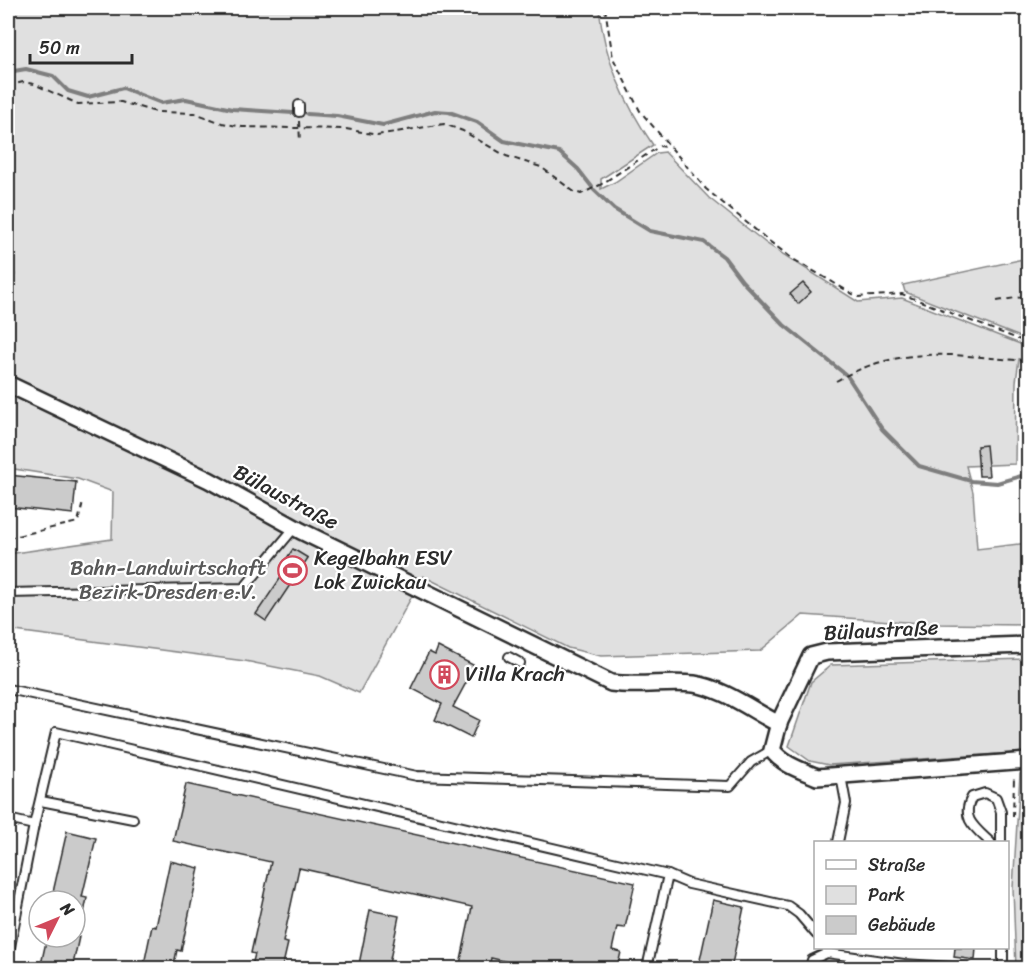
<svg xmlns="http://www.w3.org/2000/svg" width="1036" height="976" font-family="Sriracha,sans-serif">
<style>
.green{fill:#e0e0e0;stroke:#868686;stroke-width:1.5}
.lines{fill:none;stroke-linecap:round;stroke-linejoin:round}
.stream{stroke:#7e7e7e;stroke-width:4}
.building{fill:#cbcbcb;stroke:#2b2b2b;stroke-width:1.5}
.service-casing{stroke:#2b2b2b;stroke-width:12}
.minor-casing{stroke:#2b2b2b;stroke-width:20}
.path{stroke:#2b2b2b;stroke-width:2;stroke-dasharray:6 4.5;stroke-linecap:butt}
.service{stroke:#fff;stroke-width:8}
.minor{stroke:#fff;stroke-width:15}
.labels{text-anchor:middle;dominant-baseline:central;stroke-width:4.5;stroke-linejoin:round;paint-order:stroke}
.street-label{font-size:21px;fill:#2b2b2b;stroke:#fff}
.poi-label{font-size:21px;fill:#2b2b2b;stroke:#fff;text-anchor:start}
.park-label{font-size:21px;fill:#585858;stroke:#fff}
</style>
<rect width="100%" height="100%" fill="#fff"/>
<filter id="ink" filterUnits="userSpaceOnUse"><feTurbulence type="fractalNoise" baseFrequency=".0167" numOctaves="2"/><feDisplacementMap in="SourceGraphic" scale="12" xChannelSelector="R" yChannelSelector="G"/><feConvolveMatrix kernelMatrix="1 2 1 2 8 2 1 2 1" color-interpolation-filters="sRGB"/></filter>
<g filter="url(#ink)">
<g class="green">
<path d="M8,8h591c5,51 25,94 54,137l-52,34v10l14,-7 42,-29 8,-1 44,46 58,46 91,58 44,-4 126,49v11l-9,1 -3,23 -1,82 -49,2 7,26 4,57 51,-6v82l-93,-1 -132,-9 -43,36 -159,5 -33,-8 -145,-72 -64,117 -39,-17 -75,-15 -237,-31v-76l104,-15 1,-47 -35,-13 -70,-11v-170l7,-24 -7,-4z"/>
<polygon points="1028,258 1028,340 905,292 903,285"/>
<polygon points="1028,659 1028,752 829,765 810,761 789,746 811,682 831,665"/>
<polygon points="1028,769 1028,968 1016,968 1013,888 1020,774"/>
</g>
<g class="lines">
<g class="stream">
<polyline points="8,72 26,69 53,76 68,91 88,97 123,88 161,103 186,99 232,109 293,113"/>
<polyline points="307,114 337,116 383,125 435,111 449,112 477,122 504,141 559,152 578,169 592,187"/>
<polyline points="594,190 614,209 650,231 704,242 724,257 742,281 784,325 845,374"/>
<polyline points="848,377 882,429 919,466 971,481 997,483 1028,474"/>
</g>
</g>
<g class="building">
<polygon points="803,283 811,292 798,304 790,294"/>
<polygon points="986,445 989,476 979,476 977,446"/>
<polygon points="8,475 76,482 73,514 8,507"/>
<polygon points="293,549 308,558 266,621 256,614 286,570 281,567"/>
<polygon points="438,647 475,666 453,707 479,720 471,738 435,720 442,704 411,688 429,652 435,655"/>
<polygon points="186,784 635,883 625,928 617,927 612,950 621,952 617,969 538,969 491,958 489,969 459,969 472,907 299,868 283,942 288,943 282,969 251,969 255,954 251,953 271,862 173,841"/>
<polygon points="67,831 96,838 82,897 87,898 80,933 75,932 75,901 51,901"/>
<polygon points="170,861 199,868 181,951 177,950 173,969 143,969 152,926 156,927"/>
<polygon points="713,900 744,907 731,969 698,969"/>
<polygon points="370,910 399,916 388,969 358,969"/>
<polygon points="47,937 79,937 72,969 40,969"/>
<polygon points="955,948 976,948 975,960 954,957"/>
</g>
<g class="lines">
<defs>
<g id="service">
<polyline points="299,105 299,112"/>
<polyline points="8,593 244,588 295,527"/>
<polyline points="509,657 520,663"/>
<polyline points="8,689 417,776 730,786 751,762 772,750"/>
<polyline points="41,801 133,819"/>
<polyline points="8,819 34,825 56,732 668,875 689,884 788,906 799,914 816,934"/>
<polyline points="838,842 846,803 841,776"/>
<path d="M990,842c-15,-14 -30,-24 -18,-45l13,-4 11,5 5,14v30"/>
<polyline points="828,948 827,953 904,964 967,968"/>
<polyline points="1003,948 1003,968"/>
<polyline points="8,957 34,825"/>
<polyline points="647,968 668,875"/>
<polyline points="810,968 812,960 827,953 826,951"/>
</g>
<g id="minor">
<path d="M8,384l201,96 92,51 310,152c28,4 56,-2 83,1 29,4 59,27 85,40"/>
<path d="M1028,645l-201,7 -16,4 -32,67 -7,27c11,15 29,20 45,27l211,-16"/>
</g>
</defs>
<use href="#service" class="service-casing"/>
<use href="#minor" class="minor-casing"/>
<g class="path">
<polyline points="605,8 613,58 640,111 706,189 769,241 793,259 858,297 902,294 1028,343"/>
<polyline points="8,86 23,82 34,84 78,104 121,102 156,112 195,113 222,123 242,127 346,129 377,135 444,124 463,131 506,156 541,167 573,191 581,194 600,185 660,146 672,148"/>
<polyline points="299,121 300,142"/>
<polyline points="997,301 1028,296"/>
<path d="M836,381c67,-38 120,-25 192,-20"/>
<polyline points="8,538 78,522 83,502"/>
<polyline points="1013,817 1014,777"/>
</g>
<use href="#service" class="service"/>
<use href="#minor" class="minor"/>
</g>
</g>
<defs>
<symbol id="stadium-ring" viewBox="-11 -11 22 22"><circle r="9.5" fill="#fff" stroke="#d1495b" stroke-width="1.5"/><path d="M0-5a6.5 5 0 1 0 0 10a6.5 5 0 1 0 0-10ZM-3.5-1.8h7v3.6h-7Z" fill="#d1495b"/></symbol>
<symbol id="building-ring" viewBox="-11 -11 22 22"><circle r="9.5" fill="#fff" stroke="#d1495b" stroke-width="1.5"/><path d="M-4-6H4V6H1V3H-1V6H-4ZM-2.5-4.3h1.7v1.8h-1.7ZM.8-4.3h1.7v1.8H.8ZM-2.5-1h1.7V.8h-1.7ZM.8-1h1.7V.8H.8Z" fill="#d1495b"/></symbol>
</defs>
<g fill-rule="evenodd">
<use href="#stadium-ring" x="276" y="554" width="33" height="33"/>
<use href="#building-ring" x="428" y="658" width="33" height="33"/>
</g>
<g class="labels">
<g class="street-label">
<text transform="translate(286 497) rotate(28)">Bülaustraße</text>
<text transform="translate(881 630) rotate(-3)">Bülaustraße</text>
</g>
<g class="poi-label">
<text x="314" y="558">Kegelbahn ESV<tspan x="314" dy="24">Lok Zwickau</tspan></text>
<text x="465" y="674">Villa Krach</text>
</g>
<g class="park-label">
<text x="168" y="568">Bahn-Landwirtschaft<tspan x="168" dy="24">Bezirk Dresden e.V.</tspan></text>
</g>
</g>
<rect width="1036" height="976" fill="none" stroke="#fff" stroke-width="30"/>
<rect x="15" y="15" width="1006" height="946" fill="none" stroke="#2b2b2b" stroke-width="2" filter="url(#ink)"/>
<rect x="814" y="841" width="195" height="108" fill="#ffffff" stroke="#aaaaaa" stroke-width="1.5"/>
<rect x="826" y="860" width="30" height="9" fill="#ffffff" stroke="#aaaaaa" stroke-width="1.5"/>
<text x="868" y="871" font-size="18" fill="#2b2b2b">Straße</text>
<rect x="826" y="886" width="30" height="18" fill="#e0e0e0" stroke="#aaaaaa" stroke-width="1.5"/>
<text x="868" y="901" font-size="18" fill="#2b2b2b">Park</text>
<rect x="826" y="916" width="30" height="18" fill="#cbcbcb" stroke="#aaaaaa" stroke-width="1.5"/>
<text x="868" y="931" font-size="18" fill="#2b2b2b">Gebäude</text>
<g transform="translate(57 919) rotate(47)"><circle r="28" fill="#ffffff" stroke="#aaaaaa" stroke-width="1.5"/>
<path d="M0-4.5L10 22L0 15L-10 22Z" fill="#d1495b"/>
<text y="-9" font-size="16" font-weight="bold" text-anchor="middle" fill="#2b2b2b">N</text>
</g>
<path d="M30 54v9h102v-9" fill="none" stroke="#2b2b2b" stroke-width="3"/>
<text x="39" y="54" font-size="18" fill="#2b2b2b" stroke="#ffffff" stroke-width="4.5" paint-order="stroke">50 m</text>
</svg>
